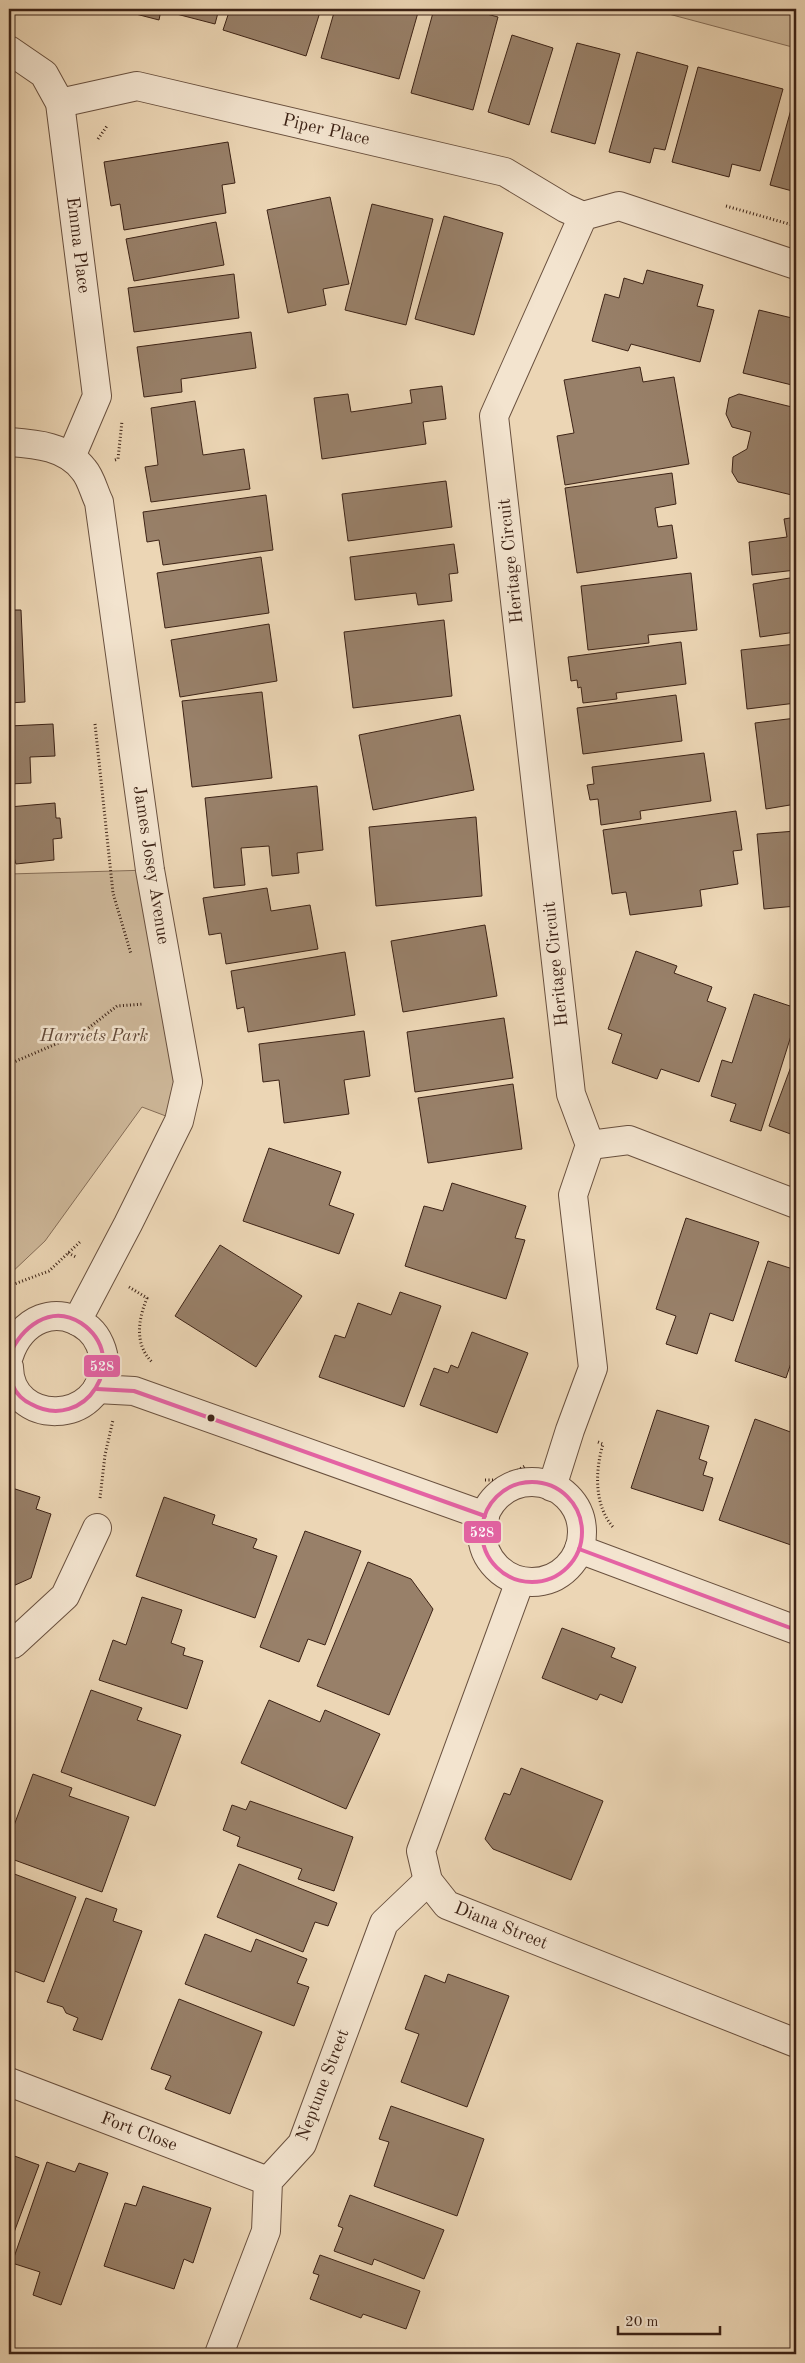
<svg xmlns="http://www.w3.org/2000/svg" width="805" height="2363" font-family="'Old Standard TT',serif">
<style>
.green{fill:#ceb89a;stroke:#866e58}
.building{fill:#988069;stroke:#3d2316}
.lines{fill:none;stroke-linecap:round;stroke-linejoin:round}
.minor-casing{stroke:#69503e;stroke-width:30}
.path{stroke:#3d2316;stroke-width:3;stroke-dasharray:1 2.5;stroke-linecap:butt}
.minor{stroke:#f3e4cf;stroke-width:28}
.bus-1-casing{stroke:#f3e4cf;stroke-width:8}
.bus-1{stroke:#e463a4;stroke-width:4}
.bus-dot{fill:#3d2316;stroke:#f3e4cf;stroke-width:2}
.labels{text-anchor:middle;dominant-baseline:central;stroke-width:5;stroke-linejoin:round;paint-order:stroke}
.street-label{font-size:18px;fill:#3d2316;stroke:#f3e4cf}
.park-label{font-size:18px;font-style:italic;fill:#614837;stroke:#f3e4cf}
.line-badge{stroke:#f3e4cf;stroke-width:2}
.badge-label{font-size:14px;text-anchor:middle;font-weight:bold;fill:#fff}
</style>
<rect width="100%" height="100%" fill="#ecd6b5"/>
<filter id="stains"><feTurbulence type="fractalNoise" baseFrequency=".004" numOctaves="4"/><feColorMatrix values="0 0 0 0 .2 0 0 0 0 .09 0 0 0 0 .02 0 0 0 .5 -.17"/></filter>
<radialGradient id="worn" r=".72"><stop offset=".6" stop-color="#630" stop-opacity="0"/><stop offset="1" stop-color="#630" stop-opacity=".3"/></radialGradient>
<g class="green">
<polygon points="650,9 796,9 796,48"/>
<polygon points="150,870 179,1121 142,1107 45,1241 9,1275 9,874"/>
</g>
<g class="building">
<polygon points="129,9 219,9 215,24 161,10 159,20 128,12"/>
<polygon points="230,9 321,9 306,56 223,30"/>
<polygon points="335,9 419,9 399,79 321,58"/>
<polygon points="434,9 468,9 498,17 473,110 411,93"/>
<polygon points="512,35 553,48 529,125 488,112"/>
<polygon points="577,43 620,54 595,144 551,132"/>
<polygon points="637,52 688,66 665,150 654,148 650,163 609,152"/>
<polygon points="698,67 783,89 760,171 732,164 729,177 672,162"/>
<polygon points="795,95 796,95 796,192 770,185"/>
<polygon points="228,142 235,183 222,185 226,213 124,230 120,204 111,206 104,162"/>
<polygon points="330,197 349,284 323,289 326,305 288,313 267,210"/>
<polygon points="372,204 433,219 406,325 345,310"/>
<polygon points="444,216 503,233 474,335 415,319"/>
<polygon points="216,222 224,265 134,281 126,239"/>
<polygon points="647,270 703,285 697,306 714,310 700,362 631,344 628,351 592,341 605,294 619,298 624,278 643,284"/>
<polygon points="234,274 239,318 134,332 128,288"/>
<polygon points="759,310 796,319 796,386 743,373"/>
<polygon points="251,332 256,368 181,379 182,392 144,397 137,347"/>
<polygon points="640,367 643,382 674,377 689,464 565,485 557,436 574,433 564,380"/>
<polygon points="442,386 446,419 423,422 426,444 322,459 314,398 348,394 351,412 412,403 410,390"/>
<polygon points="739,394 796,408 796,496 738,482 732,472 733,457 747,449 751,432 732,427 726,414 729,398"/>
<polygon points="195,401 203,455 244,449 250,489 151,502 145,467 158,465 151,408"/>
<polygon points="672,473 676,504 655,508 658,527 672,525 677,558 577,573 565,488"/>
<polygon points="446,481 452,527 348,541 342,494"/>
<polygon points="266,495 273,550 163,565 159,540 147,542 143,512"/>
<polygon points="796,517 796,570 752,575 749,542 787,537 784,519"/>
<polygon points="454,544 458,573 449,574 452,601 418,605 416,593 355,600 350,557"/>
<polygon points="261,557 269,613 165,628 157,573"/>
<polygon points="691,573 697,630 648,635 649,643 588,650 581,586"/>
<polygon points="796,577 796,632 760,637 753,584"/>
<polygon points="9,610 21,610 25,702 9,703"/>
<polygon points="444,620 452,696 353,708 344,632"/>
<polygon points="269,624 277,681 180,697 171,640"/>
<polygon points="681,642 686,684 616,693 617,699 583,703 581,687 578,688 577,680 571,681 568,657"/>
<polygon points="796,644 796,703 747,709 741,650"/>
<polygon points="262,692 272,778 192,787 182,701"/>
<polygon points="676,695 682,741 583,754 577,708"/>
<polygon points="460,715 474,790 373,810 359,735"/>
<polygon points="796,718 796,804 766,809 755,723"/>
<polygon points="53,724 55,756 30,757 31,783 9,784 9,726"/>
<polygon points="704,753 711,801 640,811 641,819 601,825 598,799 590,800 587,785 594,784 592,767"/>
<polygon points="317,786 323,850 297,853 299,873 272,876 269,846 241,848 245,885 214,888 205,798"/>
<polygon points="55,803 56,818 60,818 62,838 53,839 54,860 16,864 13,854 9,854 9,807"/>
<polygon points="736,811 742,850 733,851 738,884 700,890 702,906 630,915 626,892 612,894 603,830"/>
<polygon points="476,817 482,896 376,906 369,827"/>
<polygon points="796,831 796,906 764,909 757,834"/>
<polygon points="267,888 271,911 310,905 318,949 226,964 221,933 209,935 203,898"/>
<polygon points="485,925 497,996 403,1012 391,941"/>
<polygon points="636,951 677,966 674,973 712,987 707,1001 726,1008 699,1082 661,1069 657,1079 612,1063 622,1034 608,1029"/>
<polygon points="345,952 355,1015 248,1032 244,1007 237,1009 231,971"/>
<polygon points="754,994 796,1008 796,1020 761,1131 730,1121 736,1104 711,1096 722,1060 732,1063"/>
<polygon points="504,1018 513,1078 415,1092 407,1032"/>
<polygon points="364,1031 370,1076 344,1080 349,1114 284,1123 279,1080 263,1082 259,1044"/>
<polygon points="796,1053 796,1136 769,1126"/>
<polygon points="513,1084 522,1149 428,1163 418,1098"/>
<polygon points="269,1148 341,1172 329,1205 354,1214 339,1254 243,1221"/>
<polygon points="452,1183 526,1206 515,1238 525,1240 506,1299 405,1266 424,1206 443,1211"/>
<polygon points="686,1218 759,1242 733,1321 710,1313 697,1354 666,1344 676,1316 656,1309"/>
<polygon points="220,1245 302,1296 256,1367 175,1316"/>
<polygon points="768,1261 796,1270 796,1348 786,1378 735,1361"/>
<polygon points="400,1292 441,1306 404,1407 319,1377 335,1335 345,1338 358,1303 391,1315"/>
<polygon points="472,1332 528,1353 497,1433 420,1405 434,1368 448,1373 451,1365 458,1368"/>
<polygon points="657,1410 709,1426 699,1459 707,1462 703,1475 713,1478 703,1511 631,1488"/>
<polygon points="755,1419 796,1434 796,1531 791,1545 719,1520"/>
<polygon points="9,1487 40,1497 36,1509 51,1514 31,1578 13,1586 9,1584"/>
<polygon points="164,1497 215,1515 212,1524 257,1539 253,1548 277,1556 255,1618 136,1576"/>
<polygon points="305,1531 361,1551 325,1645 308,1639 299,1662 260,1647"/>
<polygon points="368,1562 411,1579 433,1609 389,1715 317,1686"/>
<polygon points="142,1597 182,1610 171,1643 185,1648 183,1655 203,1661 187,1709 99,1680 113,1640 126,1645"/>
<polygon points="562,1628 615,1648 611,1657 636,1667 622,1703 600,1694 597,1700 542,1678"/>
<polygon points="91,1690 142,1708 137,1720 181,1735 155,1806 61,1772"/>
<polygon points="269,1700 320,1722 325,1710 380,1734 346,1809 241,1763"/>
<polygon points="521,1768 603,1801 571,1880 493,1849 485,1839 504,1793 510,1795"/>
<polygon points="33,1774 72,1788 69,1796 129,1817 102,1892 9,1858 9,1839"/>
<polygon points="250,1801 353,1837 334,1891 298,1879 302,1869 237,1846 240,1837 223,1830 232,1805 246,1810"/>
<polygon points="239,1864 337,1903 328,1926 315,1922 303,1952 217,1917"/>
<polygon points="9,1872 76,1897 44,1982 9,1969"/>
<polygon points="86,1898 117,1909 113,1921 142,1931 102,2040 73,2030 78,2018 66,2013 63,2007 47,2002"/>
<polygon points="205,1934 251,1952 256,1939 307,1959 297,1983 309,1987 294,2026 185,1984"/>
<polygon points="448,1974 509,1996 467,2107 401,2082 419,2034 405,2029 425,1975 445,1983"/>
<polygon points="179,1999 262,2032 230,2114 165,2089 171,2076 151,2069"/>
<polygon points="391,2106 484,2139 457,2216 374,2186 389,2142 379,2139"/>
<polygon points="9,2154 39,2165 9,2246"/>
<polygon points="47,2162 75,2172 79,2163 108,2173 61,2305 33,2295 40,2272 12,2263"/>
<polygon points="143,2186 211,2208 193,2263 184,2259 174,2289 104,2266 125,2203 136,2206"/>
<polygon points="350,2195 444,2230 424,2279 374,2259 372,2265 334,2251 343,2228 338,2226"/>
<polygon points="320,2255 420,2291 406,2329 363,2314 361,2318 310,2299 319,2275 313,2273"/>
</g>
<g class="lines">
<defs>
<g id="minor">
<polyline points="9,50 44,74 60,103 97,396 71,457"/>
<polyline points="60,103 137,86 505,172 565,208 583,216"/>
<path d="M9,442c27,2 57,4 75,28 7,8 10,22 15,32l51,368 38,212 -9,39 -51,103 -51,97"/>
<polyline points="590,1145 629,1140 796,1204"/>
<path d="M9,1356c11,-36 48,-54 80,-27 9,8 15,22 15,34 -1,63 -94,64 -95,4"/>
<polyline points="97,1389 134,1391 485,1516"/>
<circle cx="532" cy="1532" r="50"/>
<polyline points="552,1487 570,1430 593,1368 573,1195 590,1145 571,1094 494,416 583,216 619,206 796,265"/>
<polyline points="579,1549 796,1630"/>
<polyline points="520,1581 421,1851 428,1881 447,1905 796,2043"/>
<polyline points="9,1642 13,1644 65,1596 97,1528"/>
<polyline points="9,2082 268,2181"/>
<polyline points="219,2354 266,2231 268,2181 302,2144 384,1923 428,1881"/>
</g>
</defs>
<use href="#minor" class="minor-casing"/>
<g class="path">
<polyline points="98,139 107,126"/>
<polyline points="726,206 796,226"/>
<polyline points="115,460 118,459 122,421"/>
<polyline points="95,724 113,893 131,954"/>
<polyline points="9,1064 82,1033 117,1006 143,1004"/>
<polyline points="68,1253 76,1257"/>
<polyline points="9,1286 49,1271 81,1241"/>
<path d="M129,1287l18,11c-9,22 -13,47 6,65"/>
<path d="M598,1442l5,2c-8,27 -9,61 10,83"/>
<polyline points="485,1480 501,1480 525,1466"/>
<polyline points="100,1498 105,1455 113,1420"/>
</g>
<use href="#minor" class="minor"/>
<defs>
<g id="bus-1">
<path d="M9,1356c12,-28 41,-53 72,-33 52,35 4,111 -50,81 -7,-3 -15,-10 -18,-18 -2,-6 -3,-13 -4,-19"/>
<polyline points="97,1389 134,1391 485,1516"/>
<circle cx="532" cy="1532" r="50"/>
<polyline points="579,1549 796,1630"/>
</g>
</defs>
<use href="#bus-1" class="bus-1-casing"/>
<use href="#bus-1" class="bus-1"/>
</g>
<circle class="bus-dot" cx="211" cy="1418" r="4.5"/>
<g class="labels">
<g class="street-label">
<text transform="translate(326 130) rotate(13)">Piper Place</text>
<text transform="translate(78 245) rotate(83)">Emma Place</text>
<text transform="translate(511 561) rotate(-96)">Heritage Circuit</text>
<text transform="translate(151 865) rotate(81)">James Josey Avenue</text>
<text transform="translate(556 964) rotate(-96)">Heritage Circuit</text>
<text transform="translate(501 1926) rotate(22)">Diana Street</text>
<text transform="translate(323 2085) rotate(-69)">Neptune Street</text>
<text transform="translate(139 2132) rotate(21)">Fort Close</text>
</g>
<g class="park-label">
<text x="94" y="1036">Harriets Park</text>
</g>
</g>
<g class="line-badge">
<rect x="83" y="1354" width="38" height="24" rx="5" fill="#e463a4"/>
<rect x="463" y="1520" width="39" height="24" rx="5" fill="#e463a4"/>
</g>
<g class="badge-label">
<text x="102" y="1371">528</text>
<text x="482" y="1537">528</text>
</g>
<rect width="805" height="2363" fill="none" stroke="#ecd6b5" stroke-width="30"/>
<rect x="10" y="10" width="785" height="2343" fill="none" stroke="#3d2316" stroke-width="2.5"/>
<rect x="15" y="15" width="775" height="2333" fill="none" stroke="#3d2316"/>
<path d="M618 2326v8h102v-8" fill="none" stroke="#3d2316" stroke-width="2.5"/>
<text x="625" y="2326" font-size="15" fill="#3d2316" stroke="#f3e4cf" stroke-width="4" paint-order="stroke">20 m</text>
<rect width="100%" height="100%" filter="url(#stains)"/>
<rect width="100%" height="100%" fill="url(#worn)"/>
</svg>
